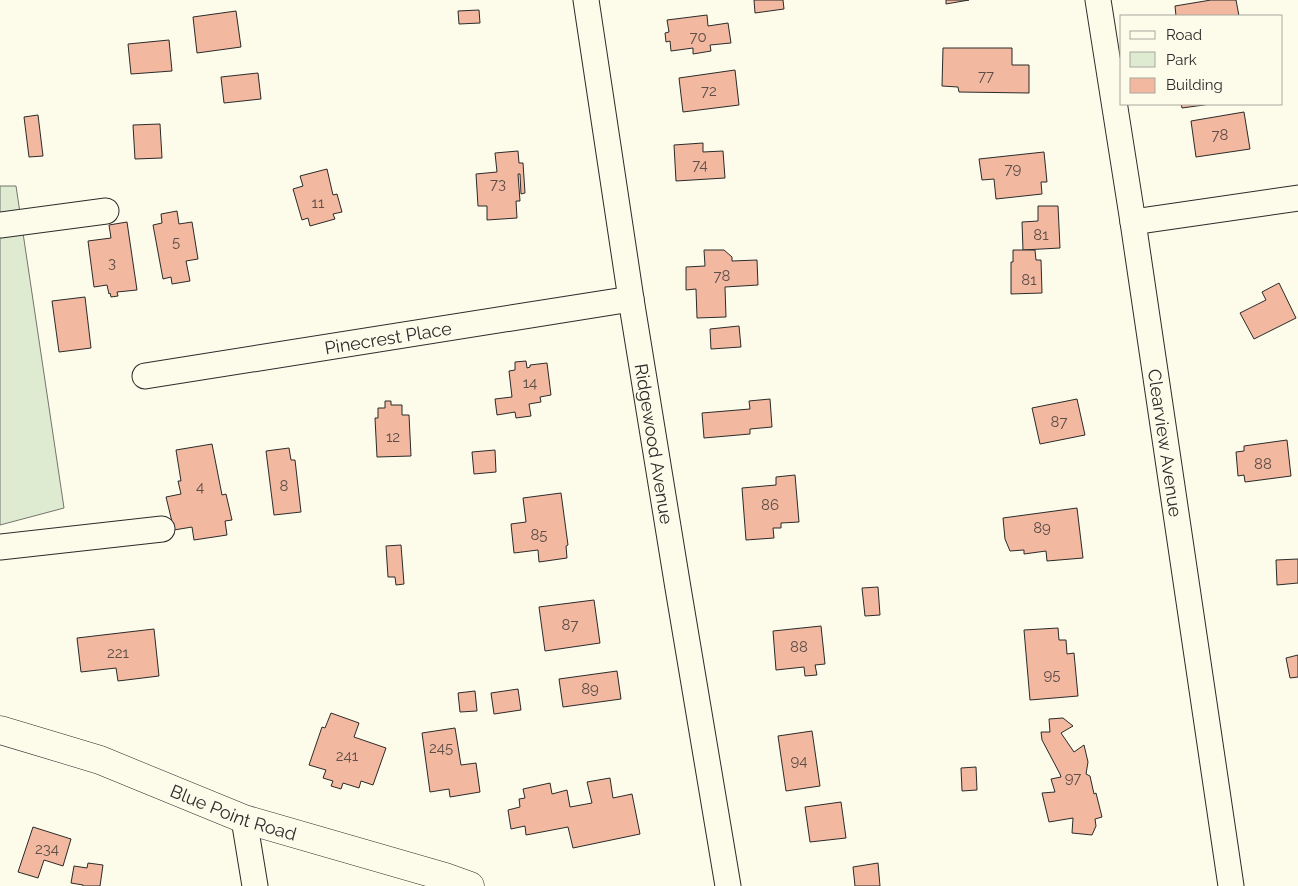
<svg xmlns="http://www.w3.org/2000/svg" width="1298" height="886" font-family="Raleway,sans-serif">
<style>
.green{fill:#deebd1;stroke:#74746e}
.building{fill:#f2b8a0;stroke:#2b2b2b}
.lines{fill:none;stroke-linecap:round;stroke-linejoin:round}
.street-casing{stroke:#2b2b2b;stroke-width:27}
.secondary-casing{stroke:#2b2b2b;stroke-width:29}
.street{stroke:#fdfbea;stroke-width:25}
.secondary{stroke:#fdfbea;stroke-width:28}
.labels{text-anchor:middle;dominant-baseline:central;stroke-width:4;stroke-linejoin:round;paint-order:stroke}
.number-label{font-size:15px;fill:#5d4e48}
.street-label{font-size:18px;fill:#2b2b2b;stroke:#fdfbea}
</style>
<rect width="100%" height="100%" fill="#fdfbea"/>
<polygon class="green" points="0,186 16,186 64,508 0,525"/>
<g class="building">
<polygon points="754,0 783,0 784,9 755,13"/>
<polygon points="946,0 969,0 946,4"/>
<polygon points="1211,0 1236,0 1239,16 1176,16 1175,6"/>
<polygon points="479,10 480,23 459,24 458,11"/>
<polygon points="236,11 241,47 197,53 193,17"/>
<polygon points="707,15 708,26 728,23 731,43 710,45 711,51 693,54 693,48 671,51 670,41 666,42 665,33 669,32 667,20"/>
<polygon points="169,40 172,71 131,74 128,44"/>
<polygon points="943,48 1012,48 1012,65 1029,65 1029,93 959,92 958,87 942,86"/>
<polygon points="735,70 739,105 683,112 679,78"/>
<polygon points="258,73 261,99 224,103 221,77"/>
<polygon points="1181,104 1211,104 1182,108"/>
<polygon points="1244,112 1250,149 1196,157 1191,121"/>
<polygon points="38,115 43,156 29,157 24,117"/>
<polygon points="160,124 162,158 135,159 133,125"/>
<polygon points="703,143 703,152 723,151 725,178 676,181 674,145"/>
<polygon points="518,151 519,163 523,163 525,193 521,194 520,174 518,174 520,201 516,201 517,218 487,220 487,206 478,206 476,174 497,172 495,153"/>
<polygon points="1044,152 1047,182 1041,182 1042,194 996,199 994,179 982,180 979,159"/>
<polygon points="327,169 333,195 337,194 342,212 333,214 335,219 310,226 308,218 302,220 293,189 303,186 300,176"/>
<polygon points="1038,206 1058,206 1060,248 1023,250 1022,222 1038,221"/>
<polygon points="177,211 179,224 192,222 198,259 186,261 190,281 172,284 171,277 163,279 153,225 162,223 161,214"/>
<polygon points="127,222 137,290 117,292 118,296 111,297 110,293 109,294 107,285 94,287 88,241 111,238 109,225"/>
<polygon points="704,250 724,250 732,257 732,261 757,260 758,285 725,287 726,317 697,318 696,289 686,290 686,267 705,266"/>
<polygon points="1013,250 1035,250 1036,260 1041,260 1042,293 1011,294 1011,262 1013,262"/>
<polygon points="1279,283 1296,318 1254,339 1240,313 1266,300 1262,292"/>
<polygon points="85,297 91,348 59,352 52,301"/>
<polygon points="739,326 741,347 711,349 710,329"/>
<polygon points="526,361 527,368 530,367 530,365 547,363 551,395 540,397 541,402 529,404 531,416 516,418 515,412 497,415 495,399 512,397 509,371 515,370 515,362"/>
<polygon points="770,399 772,427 750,429 750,434 704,438 702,413 750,409 749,401"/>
<polygon points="1077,399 1085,435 1040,444 1032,408"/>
<polygon points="385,401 391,401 391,405 402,405 402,415 409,415 411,456 377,457 375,418 378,418 378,408 385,408"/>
<polygon points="1287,440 1291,476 1245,482 1244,475 1238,476 1236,452 1244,451 1244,446"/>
<polygon points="212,444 222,495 226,494 232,520 225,521 227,535 194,540 192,527 174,530 166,497 181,494 178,481 181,481 176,450"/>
<polygon points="289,448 291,460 295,460 301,512 274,515 266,451"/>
<polygon points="495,450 496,472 474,474 472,452"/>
<polygon points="795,475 799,522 781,523 781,528 773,528 774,538 746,540 742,488 776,485 776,477"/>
<polygon points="561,493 568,545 566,546 567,558 539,562 538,550 514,553 511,524 526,522 523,498"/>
<polygon points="1077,508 1083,558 1047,561 1046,551 1024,554 1024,550 1010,551 1005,539 1003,518"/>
<polygon points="401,545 404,584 396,585 395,577 388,577 386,546"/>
<polygon points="1298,559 1298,583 1277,585 1276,560"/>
<polygon points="878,587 880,615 865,616 862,588"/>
<polygon points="594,600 600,643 545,651 539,607"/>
<polygon points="821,626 825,664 815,665 817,675 805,676 804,667 776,670 773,631"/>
<polygon points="1058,628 1059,640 1066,640 1067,654 1074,653 1078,696 1030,700 1024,630"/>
<polygon points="154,629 159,676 118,681 116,668 81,672 77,638"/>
<polygon points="1298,655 1298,677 1290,678 1286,658"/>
<polygon points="617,671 621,699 563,707 559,679"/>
<polygon points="518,689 521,710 494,714 491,693"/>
<polygon points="475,691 477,711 460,712 458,693"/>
<polygon points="331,713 359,723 354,737 386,748 373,785 361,781 359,788 343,783 341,789 331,786 333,781 323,778 326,770 309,765 322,727 325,728"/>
<polygon points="1063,718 1073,726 1061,733 1074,752 1084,745 1088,762 1086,774 1090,776 1094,794 1096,793 1102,817 1095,819 1096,826 1092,835 1072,833 1073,818 1049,822 1042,793 1055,792 1051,779 1061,777 1060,774 1042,740 1041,732 1050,732 1049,719"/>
<polygon points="455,728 461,765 476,763 480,792 450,797 449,789 430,792 422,733"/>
<polygon points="812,731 820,786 786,791 778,736"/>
<polygon points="976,767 977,790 962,791 961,768"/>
<polygon points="610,778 613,798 632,794 640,834 573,848 568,827 526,835 525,826 511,829 508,810 520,807 519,799 525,798 523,789 550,783 552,794 567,790 570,807 592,803 587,782"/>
<polygon points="841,802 846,838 810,842 805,807"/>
<polygon points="33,827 71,839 63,866 44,860 38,878 18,872"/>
<polygon points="88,863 103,865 100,886 83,886 83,885 71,883 74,866 87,868"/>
<polygon points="878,863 880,886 855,886 853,867"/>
</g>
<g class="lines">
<defs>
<g id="street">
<path id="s1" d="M586,0l45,299 47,289 50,298"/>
<path id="s2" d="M1098,0l35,222 98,664"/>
<polyline points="1133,222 1298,198"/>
<polyline points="0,225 106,211"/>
<path id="s3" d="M145,376l486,-77"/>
<polyline points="0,547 162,529"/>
<polyline points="244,819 255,886"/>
</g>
<g id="secondary">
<path id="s4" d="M0,730l100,30 144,59 201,58 25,9"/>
</g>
</defs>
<use href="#street" class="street-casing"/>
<use href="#secondary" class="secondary-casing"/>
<use href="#street" class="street"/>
<use href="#secondary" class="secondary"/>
</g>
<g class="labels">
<g class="number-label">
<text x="698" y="37">70</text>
<text x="986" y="76">77</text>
<text x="709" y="91">72</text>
<text x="1220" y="135">78</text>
<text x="700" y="165">74</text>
<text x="1013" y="169">79</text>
<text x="498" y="184">73</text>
<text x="318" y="203">11</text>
<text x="1041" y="235">81</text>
<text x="176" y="242">5</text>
<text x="112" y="263">3</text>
<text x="722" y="276">78</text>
<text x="1029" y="280">81</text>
<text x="530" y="383">14</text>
<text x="1059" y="422">87</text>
<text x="393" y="437">12</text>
<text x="1263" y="464">88</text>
<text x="284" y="486">8</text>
<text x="200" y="487">4</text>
<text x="770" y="505">86</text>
<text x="1042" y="528">89</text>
<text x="539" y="535">85</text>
<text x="570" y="625">87</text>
<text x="799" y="647">88</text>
<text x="118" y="653">221</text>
<text x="1052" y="675">95</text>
<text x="590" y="689">89</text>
<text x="441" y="748">245</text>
<text x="347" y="756">241</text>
<text x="799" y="761">94</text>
<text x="1073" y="778">97</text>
<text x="47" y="849">234</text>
</g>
<g class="street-label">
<text stroke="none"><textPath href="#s3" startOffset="246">Pinecrest Place</textPath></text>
<text stroke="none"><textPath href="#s1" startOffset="449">Ridgewood Avenue</textPath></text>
<text stroke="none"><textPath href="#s2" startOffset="448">Clearview Avenue</textPath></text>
<text stroke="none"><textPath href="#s4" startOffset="248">Blue Point Road</textPath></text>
</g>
</g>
<rect x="1120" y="15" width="162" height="90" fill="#fdfbea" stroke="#a9a89e"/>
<rect x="1130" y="31" width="25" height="8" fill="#fdfbea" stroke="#a9a89e"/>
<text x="1166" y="40" font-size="15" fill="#2b2b2b">Road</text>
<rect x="1130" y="52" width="25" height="15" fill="#deebd1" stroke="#a9a89e"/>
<text x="1166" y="65" font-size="15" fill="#2b2b2b">Park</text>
<rect x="1130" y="78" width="25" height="15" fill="#f2b8a0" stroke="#a9a89e"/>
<text x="1166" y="90" font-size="15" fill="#2b2b2b">Building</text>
</svg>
